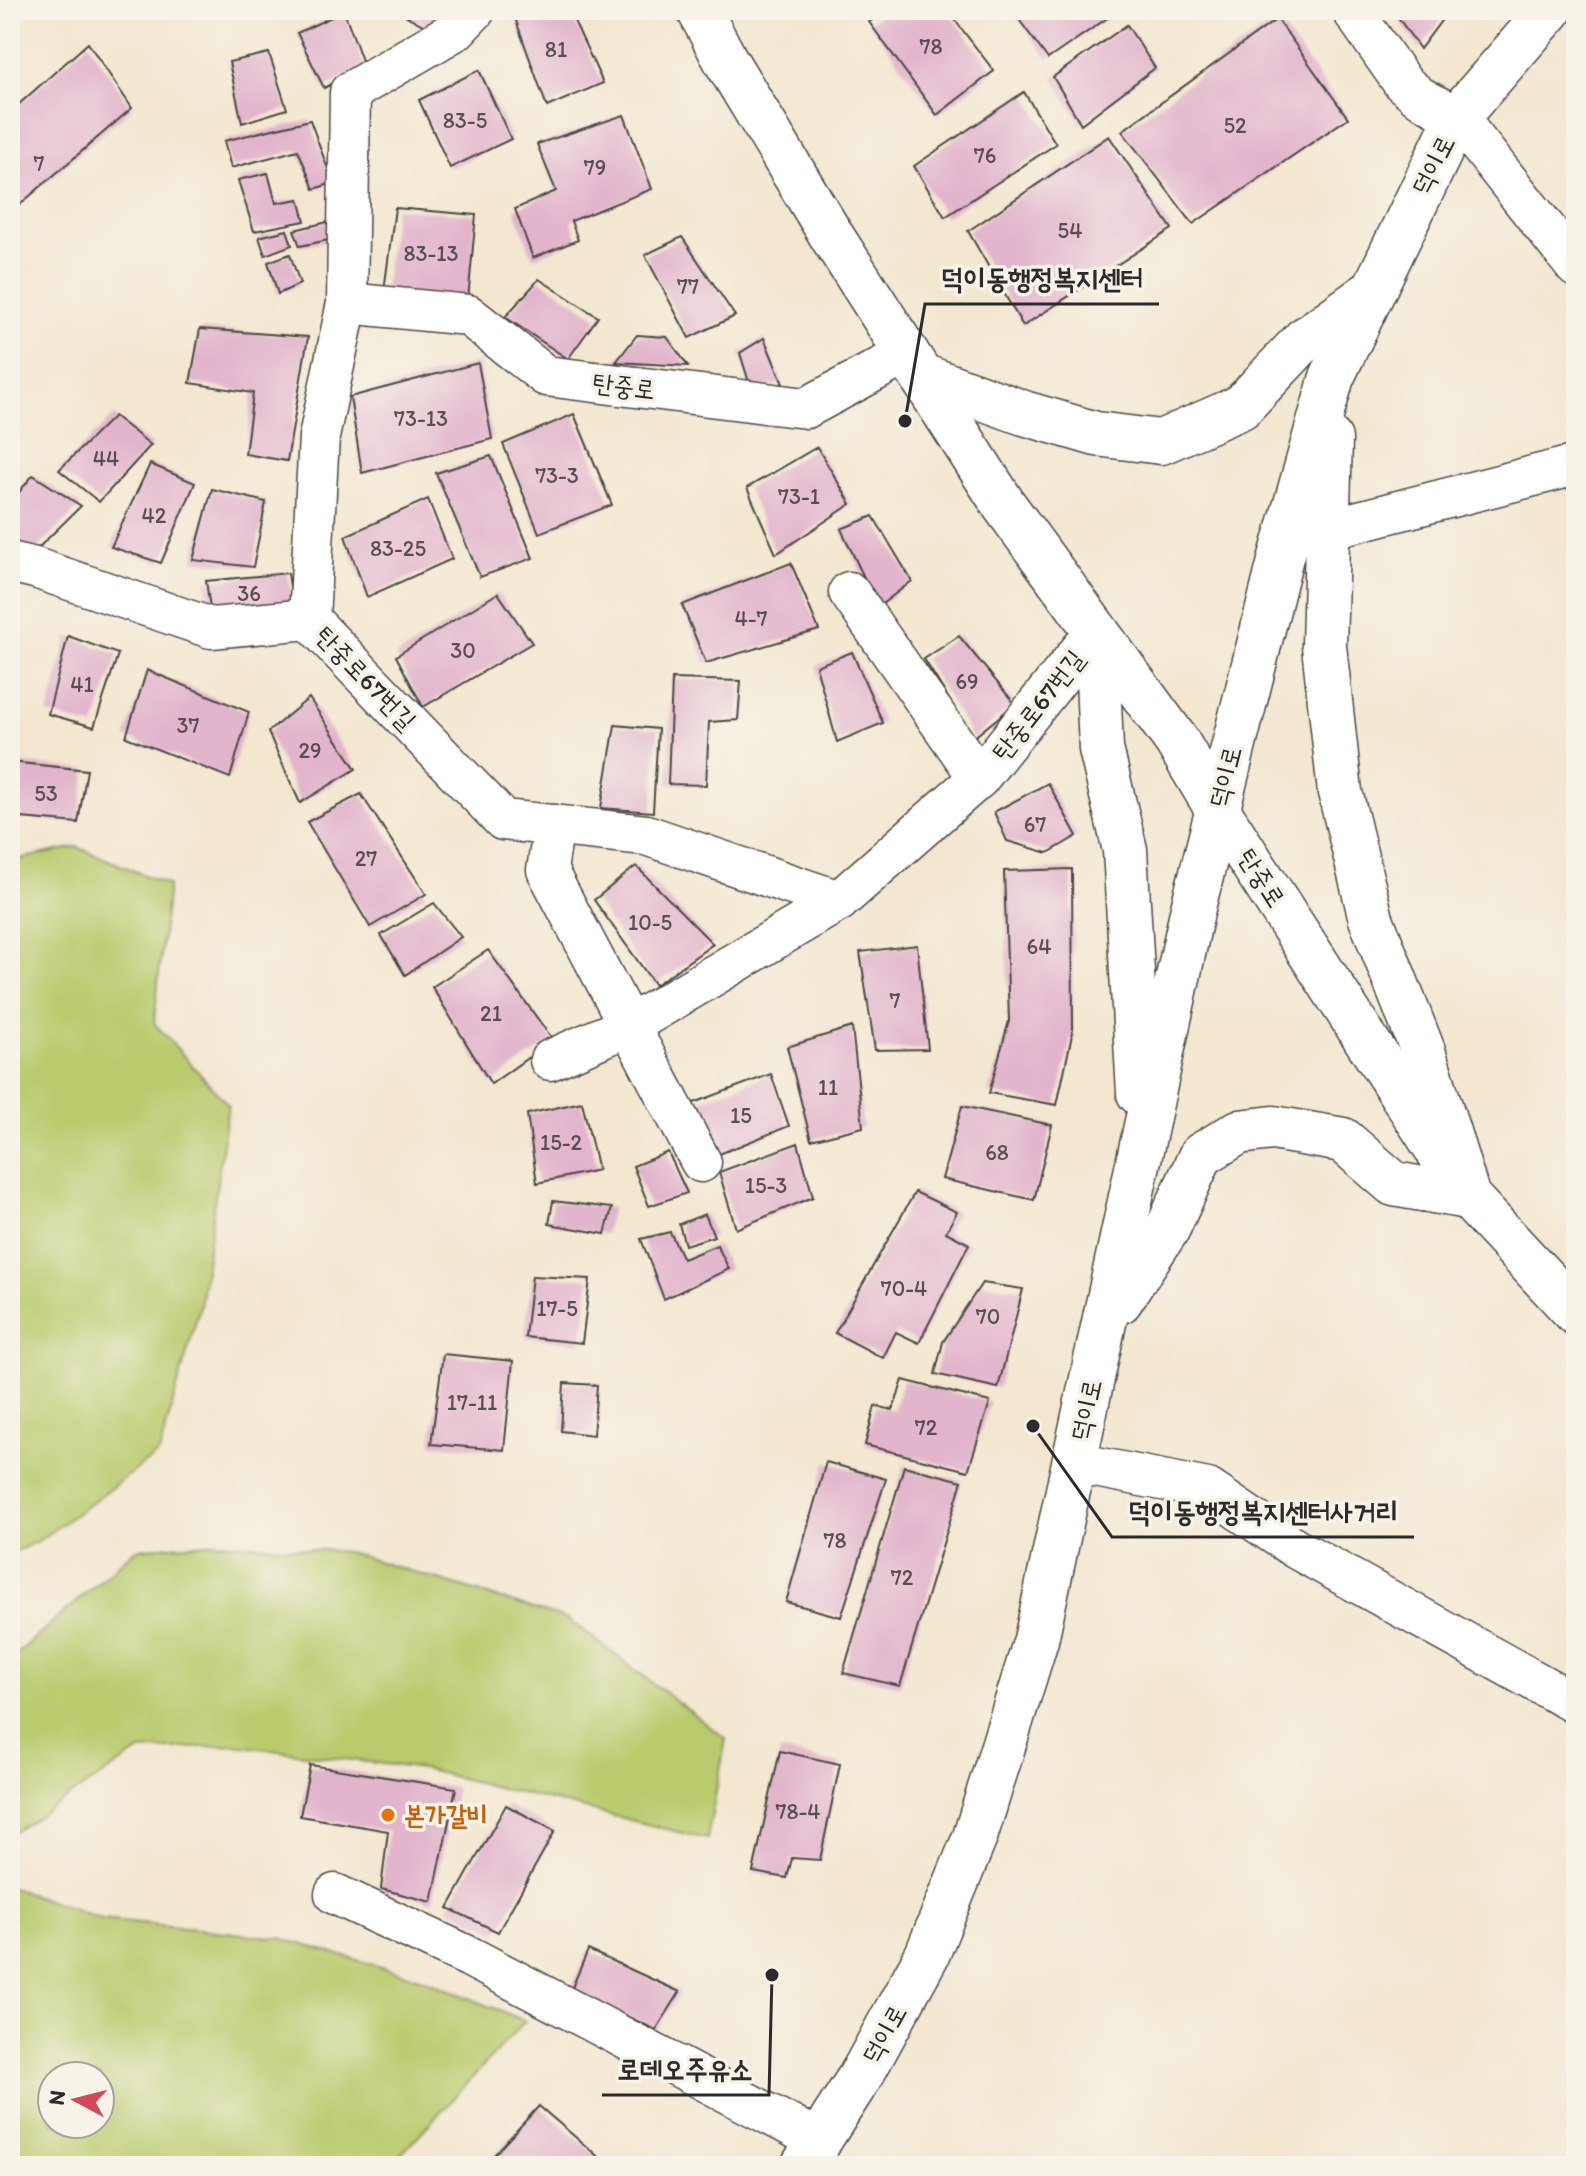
<svg xmlns="http://www.w3.org/2000/svg" width="1586" height="2176" font-family="Itim,'Poor Story',sans-serif">
<style>
.green{fill:#bacb6e;stroke:#727b4c;stroke-width:2;fill-rule:evenodd}
.building{fill:#e2b5cc}
.lines{fill:none;stroke-linecap:round;stroke-linejoin:round}
.street-casing{stroke:#494744;stroke-width:43}
.secondary-casing{stroke:#494744;stroke-width:47}
.street{stroke:#fff;stroke-width:40}
.secondary{stroke:#fff;stroke-width:44}
.food-dot{fill:#e8710a;stroke:#f7f3e8;stroke-width:3}
.labels{text-anchor:middle;dominant-baseline:central;stroke-width:7;stroke-linejoin:round;paint-order:stroke}
.number-label{font-size:22px;fill:#594e53}
.street-label{font-size:26px;fill:#2b2b2b;stroke:#f7f3e8}
.food-label{font-size:26px;font-weight:bold;fill:#c56008;stroke:#f7f3e8;text-anchor:start}
.leader{fill:none;stroke:#2b2b2b;stroke-width:3}
.callout-dot{fill:#2b2b2b;stroke:#f7f3e8;stroke-width:3}
.callout-label{font-size:28px;text-anchor:middle;font-weight:bold;fill:#2b2b2b;stroke:#f7f3e8;stroke-width:7;stroke-linejoin:round;paint-order:stroke}
</style>
<rect width="100%" height="100%" fill="#f7f3e8"/>
<filter id="ink" filterUnits="userSpaceOnUse"><feTurbulence type="fractalNoise" baseFrequency=".0125" numOctaves="2"/><feDisplacementMap in="SourceGraphic" scale="16" xChannelSelector="R" yChannelSelector="G"/><feConvolveMatrix kernelMatrix="1 2 1 2 8 2 1 2 1" color-interpolation-filters="sRGB"/></filter>
<filter id="wash" filterUnits="userSpaceOnUse"><feTurbulence type="fractalNoise" baseFrequency=".006" numOctaves="4" result="noise"/><feDisplacementMap in="SourceGraphic" scale="32" xChannelSelector="R" yChannelSelector="G"/><feGaussianBlur stdDeviation="1.8" result="paint"/><feColorMatrix in="noise" values="0 0 0 0 0 0 0 0 0 0 0 0 0 0 0 0 0 1.4 0 .05"/><feComposite in="paint" operator="in"/></filter>
<g filter="url(#wash)">
<rect width="100%" height="100%" fill="#f3e7d0"/>
<g class="green">
<polygon points="77,847 168,885 154,1023 228,1105 200,1306 159,1453 38,1541 10,1554 10,861"/>
<polygon points="221,1542 347,1552 569,1620 726,1739 707,1839 423,1769 234,1745 140,1751 10,1835 10,1660 136,1549"/>
<path d="M10,1887l92,32 178,19 143,41 102,42 -135,145h-380zM52,2076h48v48h-48z"/>
</g>
<g id="blocks">
<g class="building">
<polygon points="396,10 447,10 430,29"/>
<polygon points="526,10 569,10 603,83 547,107 514,15"/>
<polygon points="887,10 947,10 994,71 937,115 869,22"/>
<polygon points="1012,10 1119,10 1048,59"/>
<polygon points="1393,10 1449,10 1420,49"/>
<polygon points="344,11 364,66 324,88 297,33"/>
<polygon points="1277,19 1348,118 1193,224 1122,131"/>
<polygon points="1127,25 1155,68 1081,124 1053,77"/>
<polygon points="88,43 132,108 10,213 10,112"/>
<polygon points="269,53 287,109 242,123 229,62"/>
<polygon points="479,70 511,139 450,168 419,100"/>
<polygon points="1024,92 1056,144 945,217 914,166"/>
<polygon points="624,115 652,189 571,221 578,240 533,258 515,209 556,191 537,144"/>
<polygon points="310,120 333,183 314,189 298,150 231,168 224,141"/>
<polygon points="1109,136 1172,229 1023,326 968,231"/>
<polygon points="268,173 276,203 299,199 305,221 254,231 238,180"/>
<polygon points="395,208 476,215 468,299 384,291"/>
<polygon points="328,222 333,239 300,246 294,230"/>
<polygon points="287,230 292,245 265,255 259,237"/>
<polygon points="682,237 735,316 689,338 645,255"/>
<polygon points="290,254 300,284 278,294 268,262"/>
<polygon points="539,279 598,317 568,359 505,317"/>
<polygon points="200,329 308,337 287,461 245,454 253,393 190,383"/>
<polygon points="637,335 667,337 688,366 616,362"/>
<polygon points="764,338 783,384 751,389 740,353"/>
<polygon points="478,363 492,439 362,473 350,397"/>
<polygon points="574,414 612,505 539,533 503,444"/>
<polygon points="114,416 151,445 99,502 59,470"/>
<polygon points="817,447 851,504 776,554 747,488"/>
<polygon points="491,456 533,558 480,577 436,473"/>
<polygon points="150,464 195,483 161,563 111,547"/>
<polygon points="33,475 81,506 32,554 10,542 10,503"/>
<polygon points="212,489 266,502 253,567 193,560"/>
<polygon points="428,499 452,559 367,597 345,536"/>
<polygon points="873,516 912,581 878,607 841,529"/>
<polygon points="791,563 819,630 706,663 682,605"/>
<polygon points="288,573 293,605 211,615 206,581"/>
<polygon points="498,593 532,643 423,707 396,656"/>
<polygon points="68,636 118,654 94,727 48,714"/>
<polygon points="959,636 1015,704 973,738 924,659"/>
<polygon points="852,652 883,723 837,742 816,666"/>
<polygon points="147,670 249,712 230,778 126,737"/>
<polygon points="672,679 741,681 738,720 709,722 706,785 668,784"/>
<polygon points="309,698 356,769 300,803 268,732"/>
<polygon points="615,725 658,729 653,812 601,808"/>
<polygon points="10,762 87,770 78,823 10,817"/>
<polygon points="1048,783 1077,836 1048,853 1007,841 994,812"/>
<polygon points="361,794 426,894 370,927 307,822"/>
<polygon points="636,866 713,944 655,985 594,900"/>
<polygon points="1072,869 1073,1030 1057,1105 989,1093 1009,1021 1004,871"/>
<polygon points="434,903 461,937 405,975 381,935"/>
<polygon points="917,945 928,1049 875,1050 860,952"/>
<polygon points="488,950 553,1040 491,1084 432,987"/>
<polygon points="852,1027 863,1127 811,1140 787,1047"/>
<polygon points="771,1074 789,1126 712,1157 691,1104"/>
<polygon points="582,1102 598,1170 537,1183 527,1114"/>
<polygon points="962,1106 1052,1125 1034,1200 942,1179"/>
<polygon points="798,1143 813,1197 736,1229 719,1172"/>
<polygon points="668,1152 687,1193 649,1206 633,1166"/>
<polygon points="915,1192 957,1212 946,1232 969,1244 919,1343 896,1332 883,1358 835,1333"/>
<polygon points="553,1201 612,1208 605,1234 549,1224"/>
<polygon points="705,1214 714,1236 685,1245 679,1224"/>
<polygon points="670,1232 683,1259 717,1245 729,1269 664,1299 641,1239"/>
<polygon points="532,1276 590,1279 582,1343 525,1337"/>
<polygon points="982,1283 1023,1289 998,1388 935,1374 943,1342"/>
<polygon points="443,1354 513,1361 504,1450 431,1444"/>
<polygon points="903,1380 990,1402 968,1471 865,1445 875,1406 893,1410"/>
<polygon points="564,1383 597,1385 593,1435 561,1431"/>
<polygon points="826,1462 886,1479 841,1617 786,1602"/>
<polygon points="904,1466 962,1481 900,1686 843,1673"/>
<polygon points="780,1751 840,1764 820,1860 792,1858 787,1878 753,1872"/>
<polygon points="310,1765 456,1788 432,1902 381,1889 388,1831 300,1816"/>
<polygon points="506,1805 555,1831 498,1932 448,1908"/>
<polygon points="588,1950 680,1992 656,2030 571,1990"/>
<polygon points="539,2106 609,2166 484,2166"/>
</g>
</g>
</g>
<g filter="url(#ink)">
<use href="#blocks" fill-opacity="0" stroke="#494744" stroke-width="2"/>
<g class="lines">
<defs>
<g id="street">
<polyline points="1352,10 1403,83 1420,97 1457,117 1576,267"/>
<polyline points="347,303 468,315 546,376 806,408 908,353"/>
<polyline points="1328,529 1576,465"/>
<polyline points="10,562 35,568 211,628 309,619 503,820 646,835 839,901"/>
<polyline points="849,592 979,778"/>
<polyline points="309,619 319,437 347,303 350,92 456,30 475,10"/>
<polyline points="554,825 547,870 701,1162"/>
<polyline points="550,1060 630,1025 839,901 979,778 1096,631"/>
<polyline points="1075,1463 1208,1489 1295,1548 1576,1704"/>
<polyline points="335,1894 470,1957 820,2141"/>
</g>
<g id="secondary">
<polyline points="699,10 726,61 831,235 1004,505 1176,740 1217,809 1468,1197 1576,1313"/>
<polyline points="922,376 1024,413 1096,434 1161,442 1241,407 1304,340 1370,293"/>
<polyline points="1096,631 1101,749 1125,850 1139,1093"/>
<polyline points="1120,1301 1168,1228 1201,1155 1239,1132 1273,1128 1343,1140 1394,1184 1468,1197 1423,1051 1371,919 1340,792 1324,646 1330,439"/>
<polyline points="803,2166 863,2072 927,1955 975,1837 1036,1640 1192,912 1281,557 1332,377 1457,117 1550,10"/>
</g>
</defs>
<use href="#street" class="street-casing"/>
<use href="#secondary" class="secondary-casing"/>
<use href="#street" class="street"/>
<use href="#secondary" class="secondary"/>
</g>
</g>
<circle class="food-dot" cx="388" cy="1815" r="8"/>
<g class="labels">
<g class="number-label">
<text x="931" y="46">78</text>
<text x="556" y="49">81</text>
<text x="465" y="120">83-5</text>
<text x="1235" y="125">52</text>
<text x="985" y="155">76</text>
<text x="39" y="163">7</text>
<text x="595" y="167">79</text>
<text x="1070" y="230">54</text>
<text x="431" y="253">83-13</text>
<text x="688" y="286">77</text>
<text x="421" y="418">73-13</text>
<text x="106" y="458">44</text>
<text x="557" y="475">73-3</text>
<text x="799" y="496">73-1</text>
<text x="154" y="515">42</text>
<text x="398" y="548">83-25</text>
<text x="249" y="593">36</text>
<text x="751" y="618">4-7</text>
<text x="463" y="650">30</text>
<text x="967" y="681">69</text>
<text x="82" y="684">41</text>
<text x="188" y="725">37</text>
<text x="310" y="750">29</text>
<text x="46" y="793">53</text>
<text x="1035" y="824">67</text>
<text x="366" y="858">27</text>
<text x="650" y="922">10-5</text>
<text x="1039" y="946">64</text>
<text x="895" y="1000">7</text>
<text x="491" y="1013">21</text>
<text x="828" y="1087">11</text>
<text x="741" y="1115">15</text>
<text x="561" y="1142">15-2</text>
<text x="997" y="1152">68</text>
<text x="766" y="1185">15-3</text>
<text x="904" y="1288">70-4</text>
<text x="557" y="1308">17-5</text>
<text x="988" y="1316">70</text>
<text x="472" y="1402">17-11</text>
<text x="926" y="1427">72</text>
<text x="835" y="1540">78</text>
<text x="902" y="1577">72</text>
<text x="798" y="1811">78-4</text>
</g>
<g class="street-label">
<text transform="translate(1433 165) rotate(-63)">덕이로</text>
<text transform="translate(624 386) rotate(7)">탄중로</text>
<text transform="translate(366 678) rotate(46)">탄중로67번길</text>
<text transform="translate(1038 705) rotate(-52)">탄중로67번길</text>
<text transform="translate(1225 777) rotate(-76)">덕이로</text>
<text transform="translate(1262 878) rotate(57)">탄중로</text>
<text transform="translate(1086 1410) rotate(-78)">덕이로</text>
<text transform="translate(884 2034) rotate(-61)">덕이로</text>
</g>
<g class="food-label">
<text x="404" y="1815">본가갈비</text>
</g>
</g>
<path class="leader" d="M905 421L925 304H1159M1033 1426L1112 1537H1414M772 1975L769 2095H602"/>
<g class="callout-dot">
<circle cx="905" cy="421" r="8"/>
<circle cx="1033" cy="1426" r="8"/>
<circle cx="772" cy="1975" r="8"/>
</g>
<g class="callout-label">
<text x="1042" y="288">덕이동행정복지센터</text>
<text x="1263" y="1521">덕이동행정복지센터사거리</text>
<text x="685" y="2079">로데오주유소</text>
</g>
<rect width="1586" height="2176" fill="none" stroke="#f7f3e8" stroke-width="40"/>
<g transform="translate(76 2100) rotate(277)"><circle r="38" fill="#f7f3e8" stroke="#a5a39c" stroke-width="2"/>
<path d="M0-6L14 30L0 20L-14 30Z" fill="#d1495b"/>
<text y="-12" font-size="22" font-weight="bold" text-anchor="middle" fill="#2b2b2b">N</text>
</g>
</svg>
